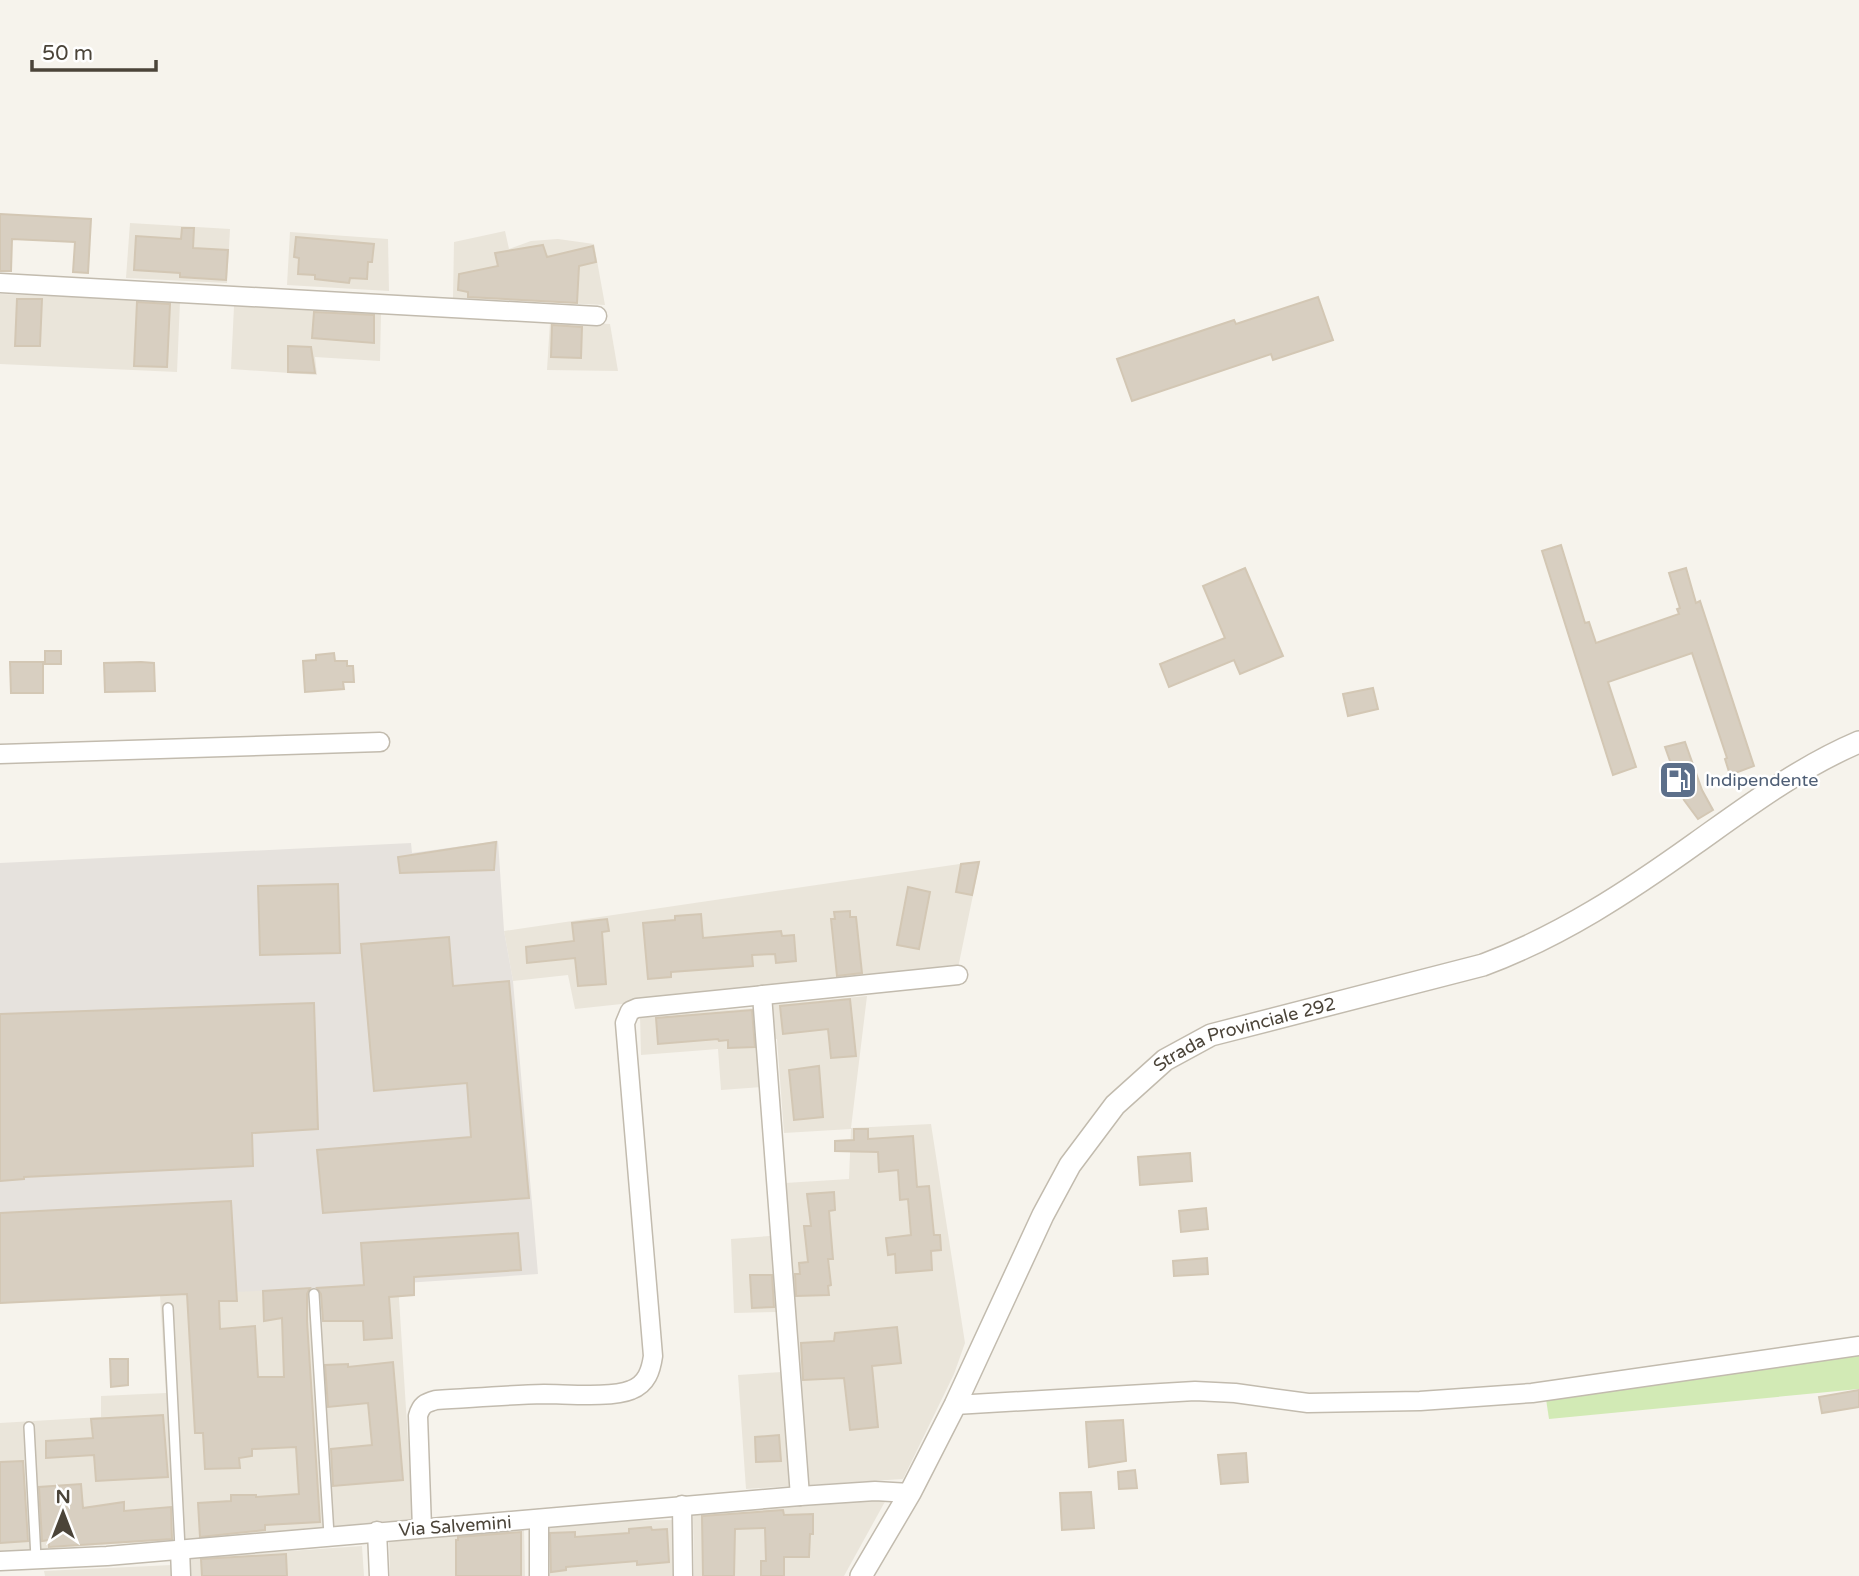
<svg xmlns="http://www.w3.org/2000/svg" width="1859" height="1576" font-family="'Varela Round',sans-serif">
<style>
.residential{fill:#eae5da}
.industrial{fill:#e6e2dd}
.green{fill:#d2eab5}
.building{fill:#d8cfc1;stroke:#d3c7b4;stroke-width:2}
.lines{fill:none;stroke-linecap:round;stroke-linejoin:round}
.service-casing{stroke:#c2bbae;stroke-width:12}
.minor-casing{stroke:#c2bbae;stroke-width:21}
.tertiary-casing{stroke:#c2bbae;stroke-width:24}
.service{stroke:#fff;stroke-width:9}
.minor{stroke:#fff;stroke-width:18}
.tertiary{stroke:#fff;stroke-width:21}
.labels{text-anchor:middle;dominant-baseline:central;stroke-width:5;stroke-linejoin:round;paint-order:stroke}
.service-label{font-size:18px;fill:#4e5e75;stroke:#fff;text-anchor:start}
.street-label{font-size:18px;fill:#4b4439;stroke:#fff}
</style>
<rect width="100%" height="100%" fill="#f6f3ec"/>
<g class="residential">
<polygon points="130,223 230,229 227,283 126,278"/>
<polygon points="505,231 509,249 531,241 558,239 594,244 605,305 453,298 454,242"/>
<polygon points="290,232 388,239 389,291 287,285"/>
<polygon points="0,294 180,301 177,372 0,364"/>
<polygon points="234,306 381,314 380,361 315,357 317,375 231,369"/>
<polygon points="550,322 610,324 618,371 547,370"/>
<polygon points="980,861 958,968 575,1009 568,975 513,981 504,931"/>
<polygon points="867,996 851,1128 931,1124 965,1343 954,1374 903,1479 746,1489 738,1375 782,1372 776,1312 734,1313 731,1239 770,1236 769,1184 849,1179 851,1129 784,1133 777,1039 773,1039 770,1005"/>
<polygon points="757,1008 762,1087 721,1090 718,1049 641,1055 640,1016"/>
<polygon points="398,1283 413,1519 234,1536 0,1552 0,1423 101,1417 101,1396 166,1393 160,1295"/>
<polygon points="887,1498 844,1576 694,1576 693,1513"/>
<polygon points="674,1520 675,1576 548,1576 547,1527 593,1521"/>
<polygon points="524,1528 525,1576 390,1576 389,1537"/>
<polygon points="362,1546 364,1576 189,1576 188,1558"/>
<polygon points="172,1565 173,1576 45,1576 44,1571"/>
</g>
<polygon class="industrial" points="498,841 504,931 513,981 538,1274 360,1286 0,1303 0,863 411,843 412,853"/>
<polygon class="green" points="1859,1354 1859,1389 1549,1419 1546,1399"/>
<g class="building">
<polygon points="0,214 91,219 88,273 73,272 75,242 12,239 11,271 0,271"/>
<polygon points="182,228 194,228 193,248 228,250 226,280 180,277 180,273 134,270 136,236 181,239"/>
<polygon points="296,237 374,244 372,262 368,262 367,279 350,278 349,283 315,279 315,275 298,274 299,258 294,257"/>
<polygon points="543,245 547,257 593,246 596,262 579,266 577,303 468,297 468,292 458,290 459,274 498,266 495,253"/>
<polygon points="1318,297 1333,340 1273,360 1271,354 1132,401 1117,359 1234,320 1236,324"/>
<polygon points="17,299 42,299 40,346 15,346"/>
<polygon points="137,302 170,304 167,367 134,366"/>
<polygon points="314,312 374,315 374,343 312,338"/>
<polygon points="552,325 582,327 581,358 551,357"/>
<polygon points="288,346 311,347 315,373 288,372"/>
<polygon points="1561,545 1585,623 1589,622 1596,643 1679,614 1677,609 1680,608 1669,573 1686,568 1696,603 1700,601 1754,766 1730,775 1725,759 1727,758 1692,653 1608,682 1636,767 1613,775 1542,551"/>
<polygon points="1245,568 1283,656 1240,674 1234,660 1169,687 1160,664 1225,638 1203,586"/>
<rect x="45" y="651" width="16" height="13"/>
<polygon points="334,653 335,661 347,661 347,666 353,666 354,682 343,682 344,689 305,692 303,661 316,660 316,655"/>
<polygon points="10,662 43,662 43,693 11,693"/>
<polygon points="141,662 154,663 155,691 105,692 104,663"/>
<polygon points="1373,688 1378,709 1348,716 1343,694"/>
<polygon points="1685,742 1702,790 1713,810 1698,819 1684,800 1665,747"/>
<polygon points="496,842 494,870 400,873 398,857"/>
<polygon points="979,862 972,895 956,892 961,864"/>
<polygon points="338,884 340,953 260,955 258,886"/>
<polygon points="908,887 930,892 919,949 897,945"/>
<polygon points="850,911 850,917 856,917 862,973 837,976 831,919 835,919 834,912"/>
<polygon points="701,914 703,938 781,931 782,936 794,935 796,961 776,963 775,954 752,955 753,966 671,972 671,977 648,979 643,923 675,920 675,916"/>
<polygon points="607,919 609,931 602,932 606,984 578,986 575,958 527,963 526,947 574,941 572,923"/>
<polygon points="449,937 453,986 509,981 529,1198 323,1213 317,1150 471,1137 467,1083 374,1091 361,944"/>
<polygon points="850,999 856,1056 831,1058 828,1029 783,1034 780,1006"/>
<polygon points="314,1003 318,1129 252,1133 253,1166 24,1177 24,1179 0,1181 0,1014"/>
<polygon points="752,1010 755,1047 728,1048 728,1040 719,1041 718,1039 658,1044 656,1018"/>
<polygon points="819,1066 823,1117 794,1120 789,1070"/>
<polygon points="854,1129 868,1129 868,1139 913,1136 917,1187 929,1186 934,1235 940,1235 941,1250 931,1251 932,1270 896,1273 895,1254 888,1255 886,1238 911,1235 908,1199 900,1200 898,1170 879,1172 878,1152 835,1151 835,1141 854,1140"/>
<polygon points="1190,1153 1192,1181 1140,1185 1138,1157"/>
<polygon points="834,1192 835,1210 829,1211 833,1259 828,1259 831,1285 828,1286 829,1295 796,1296 795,1274 800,1274 799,1263 808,1262 804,1226 811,1226 807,1194"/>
<polygon points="231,1201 237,1301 219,1301 220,1329 255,1326 258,1377 284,1377 282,1318 264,1321 263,1291 310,1288 307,1294 307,1321 320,1522 265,1525 265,1530 200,1537 198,1503 231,1501 231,1495 256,1495 256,1497 299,1494 296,1447 252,1449 252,1456 239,1458 240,1468 205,1469 203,1433 195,1433 187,1294 0,1303 0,1213"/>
<polygon points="1206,1208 1208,1229 1181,1232 1179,1211"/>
<polygon points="518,1233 521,1270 414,1277 414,1295 389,1297 392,1338 364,1340 363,1321 323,1321 321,1294 317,1288 364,1285 361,1243"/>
<polygon points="1207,1258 1208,1274 1174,1276 1173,1261"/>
<polygon points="750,1275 772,1275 774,1307 752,1308"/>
<polygon points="897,1327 901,1363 872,1366 878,1427 850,1430 844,1378 803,1380 801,1343 834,1341 835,1333"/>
<polygon points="110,1359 128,1359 128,1385 111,1387"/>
<polygon points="393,1362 403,1480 333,1486 331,1449 372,1445 368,1403 328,1407 325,1365 348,1364 348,1367"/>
<polygon points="1859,1390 1859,1407 1822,1413 1819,1397"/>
<polygon points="163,1415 168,1477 96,1481 94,1455 46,1458 46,1441 93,1438 91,1419"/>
<polygon points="1123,1420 1126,1461 1089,1467 1086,1422"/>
<polygon points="779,1435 781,1461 756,1462 755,1437"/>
<polygon points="1246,1453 1248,1482 1221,1484 1218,1455"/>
<polygon points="23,1461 28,1541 0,1543 0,1462"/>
<polygon points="1135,1470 1137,1488 1119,1489 1118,1472"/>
<polygon points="81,1484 83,1508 124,1502 124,1511 171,1507 172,1539 49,1547 49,1540 42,1541 39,1487"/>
<polygon points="1091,1492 1094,1528 1062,1530 1060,1493"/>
<polygon points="783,1510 784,1515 813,1514 813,1534 810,1534 809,1557 784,1557 784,1576 761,1576 761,1561 766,1561 765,1528 735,1529 734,1576 703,1576 702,1516"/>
<polygon points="651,1527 652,1530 667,1529 669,1562 637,1565 637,1561 566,1567 566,1570 551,1572 550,1533 575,1532 575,1537 629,1533 629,1529"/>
<polygon points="521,1532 521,1576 456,1576 456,1540 458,1540 458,1537"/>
<polygon points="286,1554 287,1576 202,1576 201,1559"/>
</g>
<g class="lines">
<defs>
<g id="service">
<polyline points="314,1294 329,1535"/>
<polyline points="168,1308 180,1549"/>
<polyline points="29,1427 36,1558"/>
</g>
<g id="minor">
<polyline points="0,283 597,316"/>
<polyline points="0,754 380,742"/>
<polyline points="762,995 800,1496"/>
<polyline points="955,1405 1195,1391 1235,1393 1308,1403 1420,1401 1532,1393 1859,1346"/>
<polyline points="682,1505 683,1576"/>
<polyline points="539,1519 539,1576"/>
<path d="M422,1528l-4,-112c3,-11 7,-13 18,-16 36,-2 72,-5 108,-6 23,0 68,4 87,-4 16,-6 20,-20 22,-34l-28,-333 5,-12 7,-3 321,-33"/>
<polyline points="377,1531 379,1576"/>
<polyline points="180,1549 181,1576"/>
<polyline points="0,1561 107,1556 800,1496 875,1491 910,1493"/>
</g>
<g id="tertiary">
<path id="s1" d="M861,1576l49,-83 45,-88 88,-190 27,-50 45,-60 50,-45 46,-25 272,-70c78,-29 146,-74 213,-122 52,-37 104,-76 163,-101"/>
</g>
</defs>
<use href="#service" class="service-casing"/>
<use href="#minor" class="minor-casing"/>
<use href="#tertiary" class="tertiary-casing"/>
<use href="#service" class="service"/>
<use href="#minor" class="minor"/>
<use href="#tertiary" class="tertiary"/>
</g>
<defs>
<symbol id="fuel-square" viewBox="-11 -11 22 22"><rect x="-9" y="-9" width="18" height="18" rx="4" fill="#5c6f8a" stroke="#fff"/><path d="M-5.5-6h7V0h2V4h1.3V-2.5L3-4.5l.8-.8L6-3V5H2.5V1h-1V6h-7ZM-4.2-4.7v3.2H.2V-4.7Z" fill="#fff"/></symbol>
</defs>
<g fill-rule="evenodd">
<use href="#fuel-square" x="1656" y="758" width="44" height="44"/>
</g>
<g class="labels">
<g class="service-label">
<text x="1705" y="780">Indipendente</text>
</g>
<g class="street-label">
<text stroke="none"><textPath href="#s1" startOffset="688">Strada Provinciale 292</textPath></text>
<text transform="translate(455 1526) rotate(-4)">Via Salvemini</text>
</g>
</g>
<g transform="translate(63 1513)" stroke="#ffffff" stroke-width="5" paint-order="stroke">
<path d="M0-5L12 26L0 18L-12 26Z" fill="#4b4439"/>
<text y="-10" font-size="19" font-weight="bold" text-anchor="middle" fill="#4b4439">N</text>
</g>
<path d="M32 60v10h124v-10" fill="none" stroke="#4b4439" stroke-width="3.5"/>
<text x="42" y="60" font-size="21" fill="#4b4439" stroke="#ffffff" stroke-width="5" paint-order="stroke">50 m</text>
</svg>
